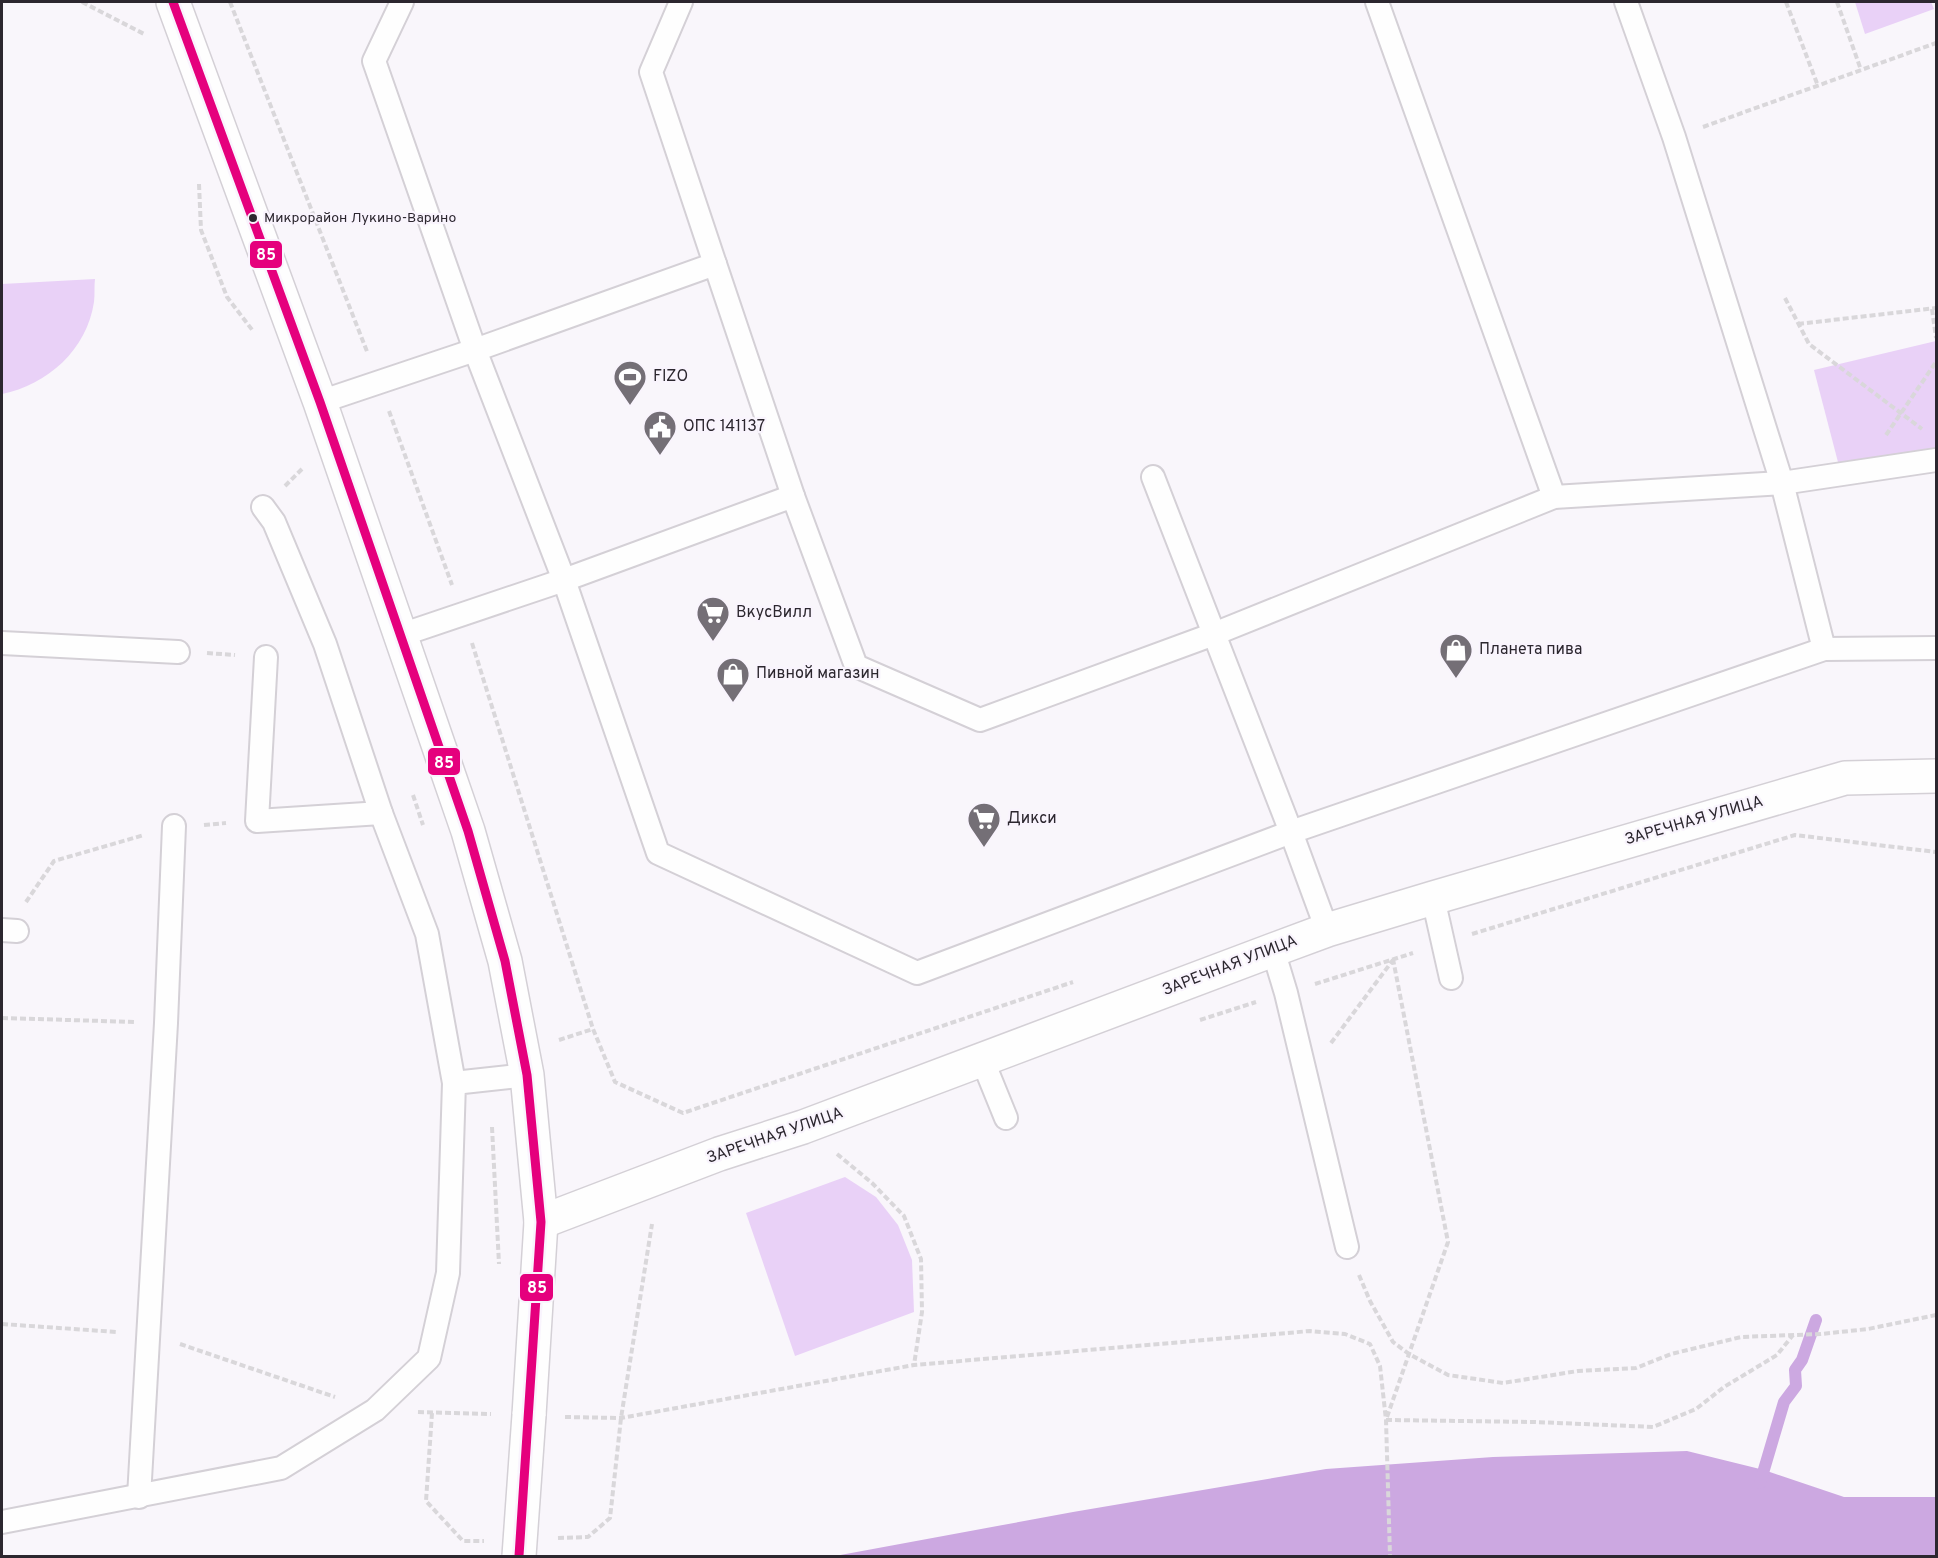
<svg xmlns="http://www.w3.org/2000/svg" width="1938" height="1558" font-family="Overpass,sans-serif">
<style>
.green{fill:#e9d1f7}
.water{fill:#cca8e1}
.lines{fill:none;stroke-linecap:round;stroke-linejoin:round}
.stream{stroke:#cca8e1;stroke-width:12}
.lane-casing{stroke:#d4d0d6;stroke-width:26}
.street-casing{stroke:#d4d0d6;stroke-width:36}
.secondary-casing{stroke:#d4d0d6;stroke-width:36}
.path{stroke:#d9d7da;stroke-width:4;stroke-dasharray:6 3;stroke-linecap:butt}
.lane{stroke:#fefefe;stroke-width:22}
.street{stroke:#fefefe;stroke-width:33}
.secondary{stroke:#fefefe;stroke-width:33}
.secondary-bridge-casing{stroke:#d4d0d6;stroke-width:36;stroke-linecap:butt}
.secondary-bridge{stroke:#fefefe;stroke-width:33}
.bus-1-casing{stroke:#f9f4fd;stroke-width:14}
.bus-1{stroke:#e5007d;stroke-width:9}
.bus-dot{fill:#2c272f;stroke:#f9f4fd;stroke-width:2}
.labels{text-anchor:middle;dominant-baseline:central;stroke-width:4.5;stroke-linejoin:round;paint-order:stroke}
.bus-label{font-size:14px;fill:#2c272f;stroke:#f9f4fd;text-anchor:start}
.poi-label{font-size:16px;fill:#2c272f;stroke:#f9f4fd;text-anchor:start}
.street-label{font-size:16px;fill:#2c272f;stroke:#f9f4fd}
.line-badge{stroke:#f9f4fd;stroke-width:2}
.badge-label{font-size:16px;text-anchor:middle;font-weight:bold;fill:#fff}
</style>
<rect width="100%" height="100%" fill="#f9f6fb"/>
<g class="green">
<polygon points="1855,2 1931,2 1934,9 1865,34"/>
<path d="M95,279c-1,7 0,15 -1,23 -7,48 -47,83 -92,92v-110z"/>
<polygon points="1936,341 1936,448 1839,466 1814,370"/>
<polygon points="845,1177 876,1197 898,1225 912,1260 914,1312 795,1356 746,1213"/>
</g>
<polygon class="water" points="1687,1451 1764,1470 1844,1497 1936,1497 1936,1556 835,1556 1073,1512 1326,1469 1493,1457"/>
<g class="lines">
<polyline class="stream" points="1760,1483 1784,1402 1796,1386 1795,1370 1802,1360 1816,1320"/>
<defs>
<g id="lane">
<polyline points="402,2 374,61 475,350 564,580 658,853 917,973 1291,832 1153,477"/>
<polyline points="1377,2 1554,497"/>
<polyline points="1626,2 1674,137 1782,483 1824,649"/>
<polyline points="715,264 793,496"/>
<polyline points="320,402 475,350 715,264 651,72 681,2"/>
<polyline points="263,507 274,522 325,644 381,813 427,934 454,1083"/>
<polyline points="401,635 564,580 793,496 856,666 980,720 1214,634 1554,497 1782,483 1936,460"/>
<polyline points="2,643 178,652"/>
<polyline points="266,657 257,821 381,813"/>
<polyline points="1433,898 1451,978"/>
<polyline points="2,930 17,931"/>
<polyline points="1327,930 1291,832 1824,649 1936,648"/>
<polyline points="1273,950 1286,993 1347,1247"/>
<polyline points="982,1059 1006,1118"/>
<polyline points="139,1497 166,1023 174,826"/>
<polyline points="2,1522 281,1468 375,1410 429,1358 448,1273 454,1083 527,1075"/>
</g>
<polyline id="street" points="541,1222 719,1154 803,1127 1273,950 1327,930 1433,898 1845,778 1936,776"/>
<polyline id="secondary" points="173,2 320,402 468,831 505,961 527,1075 541,1222 529,1415"/>
</defs>
<use href="#lane" class="lane-casing"/>
<use href="#street" class="street-casing"/>
<use href="#secondary" class="secondary-casing"/>
<g class="path">
<polyline points="82,2 146,35"/>
<polyline points="230,2 368,354"/>
<polyline points="1786,2 1818,86"/>
<polyline points="1837,2 1861,70"/>
<polyline points="1703,127 1936,43"/>
<polyline points="199,184 201,230 227,297 253,331"/>
<polyline points="1785,298 1809,344 1922,429"/>
<polyline points="1932,309 1936,338"/>
<polyline points="1798,324 1936,308"/>
<polyline points="389,411 452,585"/>
<polyline points="1886,435 1936,362"/>
<polyline points="285,486 303,468"/>
<polyline points="472,643 593,1029"/>
<polyline points="207,653 235,655"/>
<polyline points="413,795 423,825"/>
<polyline points="204,825 226,823"/>
<polyline points="26,902 54,861 144,835"/>
<polyline points="1472,934 1795,835 1936,852"/>
<polyline points="1315,984 1413,953"/>
<polyline points="2,1018 136,1022"/>
<polyline points="1200,1020 1256,1002"/>
<polyline points="559,1040 593,1029 615,1082 683,1113 1073,982"/>
<polyline points="1331,1043 1393,960"/>
<polyline points="492,1127 499,1264"/>
<polyline points="837,1154 872,1183 904,1216 921,1259 922,1312 914,1365"/>
<polyline points="1359,1275 1370,1301 1393,1342 1409,1354 1448,1375 1503,1383 1578,1371 1636,1368 1671,1354 1741,1337 1821,1334 1868,1329 1936,1315"/>
<polyline points="2,1324 117,1332"/>
<polyline points="180,1344 335,1397"/>
<polyline points="418,1412 491,1414"/>
<polyline points="432,1413 426,1501 463,1541 484,1541"/>
<polyline points="565,1417 621,1418 914,1365 1310,1331 1345,1334 1370,1344 1380,1366 1386,1420 1390,1556"/>
<polyline points="1387,1417 1448,1242 1393,959"/>
<polyline points="1386,1420 1535,1422 1653,1427 1696,1409 1724,1387 1777,1355 1793,1335"/>
<polyline points="558,1538 588,1537 610,1518 621,1418 652,1224"/>
</g>
<use href="#lane" class="lane"/>
<use href="#street" class="street"/>
<use href="#secondary" class="secondary"/>
<defs>
<polyline id="secondary-bridge" points="519,1556 529,1415"/>
</defs>
<use href="#secondary-bridge" class="secondary-bridge-casing"/>
<use href="#secondary-bridge" class="secondary-bridge"/>
<defs>
<polyline id="bus-1" points="173,2 320,402 468,831 505,961 527,1075 541,1222 519,1556"/>
</defs>
<use href="#bus-1" class="bus-1-casing"/>
<use href="#bus-1" class="bus-1"/>
</g>
<defs>
<symbol id="stadium-pin" viewBox="-11 -11 22 30"><path d="M0 17L-7.5 6A9.5 9.5 0 1 1 7.5 6Z" fill="#746f76" stroke="#f9f4fd"/><path d="M0-5a6.5 5 0 1 0 0 10a6.5 5 0 1 0 0-10ZM-3.5-1.8h7v3.6h-7Z" fill="#fff"/></symbol>
<symbol id="civic-pin" viewBox="-11 -11 22 30"><path d="M0 17L-7.5 6A9.5 9.5 0 1 1 7.5 6Z" fill="#746f76" stroke="#f9f4fd"/><path d="M-.6-6.5H3V-4.5H.6V-3L4-1V1h2V6H-6V1h2V-1L-.6-3ZM-1.2 2.5V6h2.4V2.5Z" fill="#fff"/></symbol>
<symbol id="supermarket-pin" viewBox="-11 -11 22 30"><path d="M0 17L-7.5 6A9.5 9.5 0 1 1 7.5 6Z" fill="#746f76" stroke="#f9f4fd"/><path d="M-6-5.5h2.5l.6 2H6L4.5 2H-2.5L-4.4-4H-6ZM-1.5 3.2a1.3 1.3 0 1 0 .1 0ZM3 3.2a1.3 1.3 0 1 0 .1 0Z" fill="#fff"/></symbol>
<symbol id="shop-pin" viewBox="-11 -11 22 30"><path d="M0 17L-7.5 6A9.5 9.5 0 1 1 7.5 6Z" fill="#746f76" stroke="#f9f4fd"/><path d="M-5-2.5h2.3a2.7 3.5 0 0 1 5.4 0H5L5.5 6h-11ZM-1.5-2.5h3a1.5 2.3 0 0 0-3 0Z" fill="#fff"/></symbol>
</defs>
<g fill-rule="evenodd">
<use href="#stadium-pin" x="611" y="358" width="38" height="52"/>
<use href="#civic-pin" x="641" y="408" width="38" height="52"/>
<use href="#supermarket-pin" x="694" y="594" width="38" height="52"/>
<use href="#shop-pin" x="1437" y="631" width="38" height="52"/>
<use href="#shop-pin" x="714" y="655" width="38" height="52"/>
<use href="#supermarket-pin" x="965" y="800" width="38" height="52"/>
</g>
<circle class="bus-dot" cx="253" cy="218" r="5"/>
<g class="labels">
<g class="bus-label">
<text x="264" y="218">Микрорайон Лукино-Варино</text>
</g>
<g class="poi-label">
<text x="653" y="377">FIZO</text>
<text x="683" y="427">ОПС 141137</text>
<text x="736" y="613">ВкусВилл</text>
<text x="1479" y="650">Планета пива</text>
<text x="756" y="674">Пивной магазин</text>
<text x="1007" y="819">Дикси</text>
</g>
<g class="street-label">
<text transform="translate(1694 821) rotate(-16)">ЗАРЕЧНАЯ УЛИЦА</text>
<text transform="translate(1230 966) rotate(-21)">ЗАРЕЧНАЯ УЛИЦА</text>
<text transform="translate(775 1136) rotate(-19)">ЗАРЕЧНАЯ УЛИЦА</text>
</g>
</g>
<g class="line-badge">
<rect x="249" y="240" width="34" height="29" rx="6" fill="#e5007d"/>
<rect x="427" y="747" width="34" height="29" rx="6" fill="#e5007d"/>
<rect x="519" y="1273" width="35" height="29" rx="6" fill="#e5007d"/>
</g>
<g class="badge-label">
<text x="266" y="260">85</text>
<text x="444" y="768">85</text>
<text x="537" y="1293">85</text>
</g>
<rect width="1938" height="1558" fill="none" stroke="#2c272f" stroke-width="6"/>
</svg>
